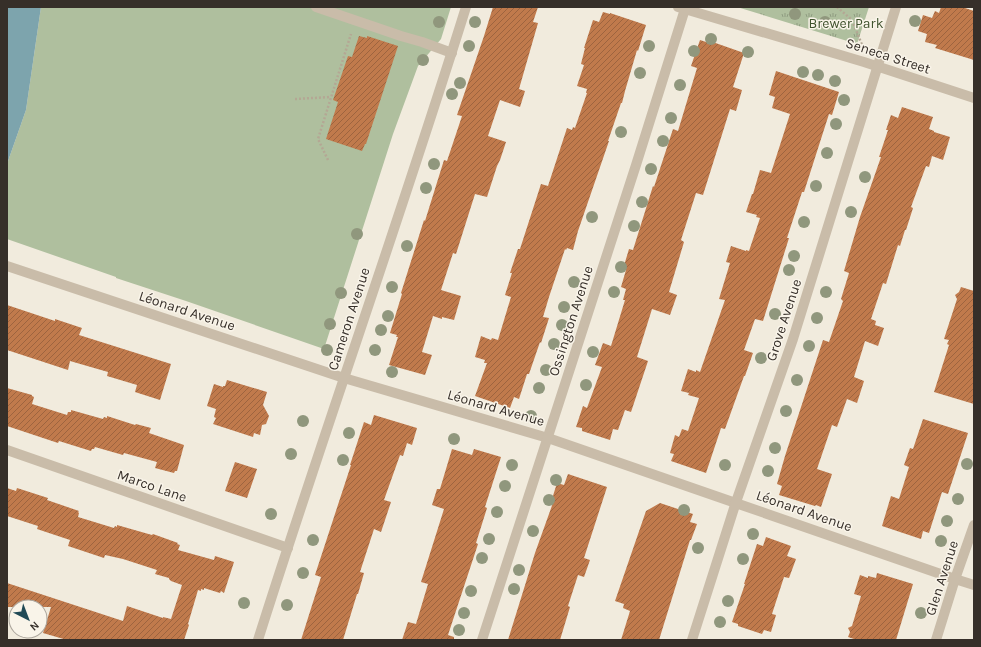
<svg xmlns="http://www.w3.org/2000/svg" width="981" height="647" font-family="Karla,sans-serif">
<style>
.grass{fill:url(#grass-tufts)}
.pitch{fill:#afbf9e}
.water{fill:#7da4ad}
.building{fill:url(#building-hatch)}
.lines{fill:none;stroke-linecap:round;stroke-linejoin:round}
.path{stroke:#b4a794;stroke-width:2.5;stroke-dasharray:2 2;stroke-linecap:butt}
.lane{stroke:#c9bca9;stroke-width:10}
.street{stroke:#c9bca9;stroke-width:10}
.tree{fill:#90977d}
.labels{text-anchor:middle;dominant-baseline:central;stroke-width:3;stroke-linejoin:round;paint-order:stroke}
.park-label{font-size:14px;fill:#40532e;stroke:#f9f4e9}
.street-label{font-size:14px;fill:#362f29;stroke:#f9f4e9}
</style>
<defs>
<pattern id="grass-tufts" width="24" height="20" patternUnits="userSpaceOnUse"><rect width="24" height="20" fill="#afbf9e"/><path d="M3 7l-1-3M5 7V3M7 7l1-3M15 17l-1-3M17 17v-4M19 17l1-3" fill="none" stroke="#8f9c81"/></pattern>
<pattern id="building-hatch" width="6" height="6" patternUnits="userSpaceOnUse"><rect width="6" height="6" fill="#c07a4c"/><path d="M-1 1l2-2M0 6l6-6M5 7l2-2" fill="none" stroke="#9d643f"/></pattern>
</defs>
<rect width="100%" height="100%" fill="#f1ebdd"/>
<polygon class="grass" points="737,7 869,7 857,44"/>
<polygon class="pitch" points="41,7 451,7 441,39 418,66 393,134 324,349 186,301 116,278 116,277 7,239 7,164 26,110"/>
<polygon class="water" points="7,7 41,7 26,110 7,164"/>
<g class="building">
<polygon points="493,7 538,7 533,22 538,23 519,89 525,91 520,107 500,100 488,136 506,142 500,160 497,166 487,197 475,194 456,254 453,253 441,290 461,296 454,320 442,317 442,319 433,316 422,352 432,355 425,375 389,365 398,337 396,337 397,335 390,333 402,294 401,293 424,220 425,221 444,160 447,161 462,116 457,115 484,36"/>
<polygon points="941,7 962,7 974,11 974,60 935,48 937,45 925,42 927,34 918,31 923,15 932,18 935,11 939,13"/>
<polygon points="603,12 610,14 610,13 646,25 638,51 637,50 625,91 622,103 621,103 608,141 609,141 578,231 573,250 567,248 566,250 565,249 549,297 543,317 549,318 541,343 540,342 529,374 527,374 519,399 514,397 510,408 475,396 487,363 484,363 485,360 475,357 481,336 491,340 492,338 498,340 511,297 505,295 512,273 510,273 518,249 520,249 541,184 548,186 567,128 572,130 573,127 575,128 587,93 586,93 587,89 577,86 584,65 581,64 585,48 584,48 593,20 599,22"/>
<polygon points="359,36 367,38 367,36 398,46 366,144 365,144 362,151 326,139 338,102 333,100 348,56 352,57"/>
<polygon points="700,40 706,42 707,40 744,53 733,87 742,90 736,111 730,109 703,195 696,193 681,240 684,242 669,292 677,295 670,315 652,309 637,357 648,361 631,412 625,410 618,430 613,429 610,440 582,431 582,428 576,427 583,406 587,408 602,367 595,365 603,343 611,346 625,300 623,300 626,289 621,287 626,270 623,269 629,249 633,250 653,186 654,187 673,129 678,131 697,68 691,66"/>
<polygon points="776,71 839,92 832,115 829,114 804,192 802,192 787,238 789,238 763,321 755,319 744,350 753,353 745,376 744,376 725,429 721,428 706,473 671,461 674,454 670,453 675,435 679,437 682,429 688,431 699,398 688,395 689,393 681,391 688,369 696,372 696,370 700,372 725,300 719,299 730,263 726,262 731,246 746,251 746,250 749,251 760,218 756,217 757,215 746,212 752,194 753,194 760,170 771,173 790,114 772,108 775,97 769,95"/>
<polygon points="902,107 933,117 929,129 934,131 934,132 950,137 943,160 932,156 929,167 926,166 911,207 913,208 906,230 905,230 900,246 898,245 886,284 883,283 871,319 876,321 875,325 884,328 878,346 865,341 854,377 864,381 857,403 847,399 837,427 832,425 817,469 832,474 821,507 816,505 815,506 779,495 782,486 777,484 785,456 823,340 829,342 843,301 841,299 849,273 844,271 860,217 881,157 879,157 888,130 886,130 891,115 898,118"/>
<polygon points="961,287 974,291 974,404 934,392 949,345 947,344 949,340 944,339 957,299 955,295 959,292"/>
<polygon points="7,305 55,321 55,319 82,328 79,335 171,364 160,400 135,392 137,385 107,376 108,372 70,361 68,370 7,350"/>
<polygon points="227,380 267,392 263,405 269,416 266,424 262,425 260,435 254,433 253,437 213,424 216,418 214,417 216,409 207,406 214,384 223,387 223,386 225,386"/>
<polygon points="7,388 32,395 32,396 34,397 32,404 67,415 68,412 71,412 71,410 103,419 104,417 107,418 107,416 135,425 136,424 151,428 149,433 184,445 177,471 175,471 174,473 155,468 157,462 124,453 123,455 95,447 94,449 92,449 91,451 59,441 58,443 7,426"/>
<polygon points="374,415 417,428 412,445 407,443 403,456 400,455 384,500 391,502 381,532 374,529 360,572 364,573 358,594 357,594 343,640 301,640 321,577 315,575 351,465 350,465 364,422 371,425"/>
<polygon points="923,419 968,433 948,494 942,492 929,533 923,531 921,539 882,526 891,496 899,499 909,467 904,465 910,448 913,449"/>
<polygon points="452,449 472,455 474,449 501,457 485,507 487,508 476,543 478,544 448,635 454,637 454,640 402,640 408,622 416,624 428,584 421,582 444,509 432,505 437,489 440,489"/>
<polygon points="235,462 257,469 247,498 225,491"/>
<polygon points="568,474 607,487 584,558 590,560 584,577 578,575 568,606 570,607 560,640 508,640 535,553 554,500 552,499 557,483 564,485"/>
<polygon points="7,488 16,491 17,488 48,498 47,500 79,511 78,512 79,513 78,517 114,528 115,526 117,527 117,525 152,535 153,534 178,543 177,544 180,545 178,550 214,560 215,556 234,562 224,593 221,591 220,593 204,588 204,590 201,589 201,591 198,590 188,624 189,625 184,640 67,640 43,633 51,607 7,607 7,583 123,621 127,606 163,618 163,617 171,619 182,585 171,581 169,579 169,578 155,574 157,570 123,559 105,555 104,558 68,546 70,540 37,529 38,526 7,516"/>
<polygon points="660,503 693,514 690,522 697,524 691,540 690,540 659,640 621,640 630,611 623,608 624,604 615,601 646,511"/>
<polygon points="766,537 791,546 787,556 796,559 789,578 784,577 772,614 776,615 771,632 764,630 762,634 738,626 738,624 732,622 745,584 744,584 757,544 763,546"/>
<polygon points="877,573 913,584 896,640 857,640 848,637 850,632 848,628 852,626 861,596 854,594 860,575 868,578 868,576 876,578"/>
</g>
<g class="lines">
<g class="path">
<polyline points="837,7 852,20 862,45"/>
<polyline points="295,99 331,97"/>
<polyline points="328,160 318,139 351,34"/>
</g>
<polyline class="lane" points="316,7 401,36 422,42 452,53"/>
<g class="street">
<polyline points="678,7 864,62 974,98"/>
<polyline points="7,266 344,378 548,438 955,579 974,585"/>
<polyline points="7,450 288,548"/>
<path d="M258,640c67,-212 142,-421 208,-633"/>
<polyline points="482,640 636,165 685,9"/>
<polyline points="692,640 736,502 793,339 896,7"/>
<polyline points="936,640 955,579 974,525"/>
</g>
</g>
<g class="tree">
<circle cx="795" cy="14" r="6"/>
<circle cx="915" cy="21" r="6"/>
<circle cx="439" cy="22" r="6"/>
<circle cx="475" cy="22" r="6"/>
<circle cx="825" cy="22" r="6"/>
<circle cx="711" cy="39" r="6"/>
<circle cx="469" cy="46" r="6"/>
<circle cx="649" cy="46" r="6"/>
<circle cx="694" cy="51" r="6"/>
<circle cx="748" cy="52" r="6"/>
<circle cx="423" cy="60" r="6"/>
<circle cx="803" cy="72" r="6"/>
<circle cx="640" cy="73" r="6"/>
<circle cx="818" cy="75" r="6"/>
<circle cx="835" cy="81" r="6"/>
<circle cx="460" cy="83" r="6"/>
<circle cx="680" cy="85" r="6"/>
<circle cx="452" cy="94" r="6"/>
<circle cx="844" cy="100" r="6"/>
<circle cx="671" cy="118" r="6"/>
<circle cx="836" cy="124" r="6"/>
<circle cx="621" cy="132" r="6"/>
<circle cx="663" cy="141" r="6"/>
<circle cx="827" cy="153" r="6"/>
<circle cx="434" cy="164" r="6"/>
<circle cx="651" cy="169" r="6"/>
<circle cx="865" cy="177" r="6"/>
<circle cx="816" cy="186" r="6"/>
<circle cx="426" cy="188" r="6"/>
<circle cx="642" cy="202" r="6"/>
<circle cx="851" cy="212" r="6"/>
<circle cx="592" cy="217" r="6"/>
<circle cx="804" cy="222" r="6"/>
<circle cx="634" cy="226" r="6"/>
<circle cx="357" cy="234" r="6"/>
<circle cx="407" cy="246" r="6"/>
<circle cx="794" cy="256" r="6"/>
<circle cx="621" cy="267" r="6"/>
<circle cx="789" cy="270" r="6"/>
<circle cx="574" cy="282" r="6"/>
<circle cx="392" cy="287" r="6"/>
<circle cx="614" cy="292" r="6"/>
<circle cx="826" cy="292" r="6"/>
<circle cx="341" cy="293" r="6"/>
<circle cx="564" cy="307" r="6"/>
<circle cx="775" cy="314" r="6"/>
<circle cx="388" cy="316" r="6"/>
<circle cx="817" cy="318" r="6"/>
<circle cx="330" cy="324" r="6"/>
<circle cx="562" cy="325" r="6"/>
<circle cx="381" cy="330" r="6"/>
<circle cx="554" cy="344" r="6"/>
<circle cx="809" cy="346" r="6"/>
<circle cx="327" cy="350" r="6"/>
<circle cx="375" cy="350" r="6"/>
<circle cx="593" cy="352" r="6"/>
<circle cx="761" cy="358" r="6"/>
<circle cx="546" cy="370" r="6"/>
<circle cx="392" cy="372" r="6"/>
<circle cx="797" cy="380" r="6"/>
<circle cx="586" cy="385" r="6"/>
<circle cx="539" cy="388" r="6"/>
<circle cx="786" cy="411" r="6"/>
<circle cx="531" cy="416" r="6"/>
<circle cx="303" cy="421" r="6"/>
<circle cx="349" cy="433" r="6"/>
<circle cx="454" cy="439" r="6"/>
<circle cx="775" cy="448" r="6"/>
<circle cx="291" cy="454" r="6"/>
<circle cx="343" cy="460" r="6"/>
<circle cx="967" cy="464" r="6"/>
<circle cx="512" cy="465" r="6"/>
<circle cx="725" cy="465" r="6"/>
<circle cx="768" cy="471" r="6"/>
<circle cx="556" cy="480" r="6"/>
<circle cx="505" cy="486" r="6"/>
<circle cx="958" cy="499" r="6"/>
<circle cx="549" cy="500" r="6"/>
<circle cx="684" cy="510" r="6"/>
<circle cx="497" cy="512" r="6"/>
<circle cx="271" cy="514" r="6"/>
<circle cx="947" cy="521" r="6"/>
<circle cx="533" cy="531" r="6"/>
<circle cx="753" cy="534" r="6"/>
<circle cx="489" cy="539" r="6"/>
<circle cx="313" cy="540" r="6"/>
<circle cx="941" cy="541" r="6"/>
<circle cx="698" cy="548" r="6"/>
<circle cx="482" cy="558" r="6"/>
<circle cx="743" cy="559" r="6"/>
<circle cx="519" cy="570" r="6"/>
<circle cx="303" cy="573" r="6"/>
<circle cx="514" cy="589" r="6"/>
<circle cx="471" cy="591" r="6"/>
<circle cx="728" cy="601" r="6"/>
<circle cx="244" cy="603" r="6"/>
<circle cx="287" cy="605" r="6"/>
<circle cx="464" cy="613" r="6"/>
<circle cx="921" cy="613" r="6"/>
<circle cx="720" cy="622" r="6"/>
<circle cx="459" cy="630" r="6"/>
</g>
<g class="labels">
<g class="park-label">
<text x="846" y="23">Brewer Park</text>
</g>
<g class="street-label">
<text transform="translate(888 56) rotate(18)">Seneca Street</text>
<text transform="translate(187 311) rotate(18)">Léonard Avenue</text>
<text transform="translate(349 319) rotate(-72)">Cameron Avenue</text>
<text transform="translate(784 320) rotate(-72)">Grove Avenue</text>
<text transform="translate(571 321) rotate(-72)">Ossington Avenue</text>
<text transform="translate(496 408) rotate(16)">Léonard Avenue</text>
<text transform="translate(152 486) rotate(19)">Marco Lane</text>
<text transform="translate(804 511) rotate(19)">Léonard Avenue</text>
<text transform="translate(942 578) rotate(-72)">Glen Avenue</text>
</g>
</g>
<rect width="981" height="647" fill="none" stroke="#362f29" stroke-width="16"/>
<g transform="translate(28 619) rotate(138)"><circle r="19" fill="#f9f4e9" stroke="#aba59c"/>
<path d="M0-3L7 15L0 10L-7 15Z" fill="#204a56"/>
<text y="-6" font-size="11" font-weight="bold" text-anchor="middle" fill="#362f29">N</text>
</g>
</svg>
